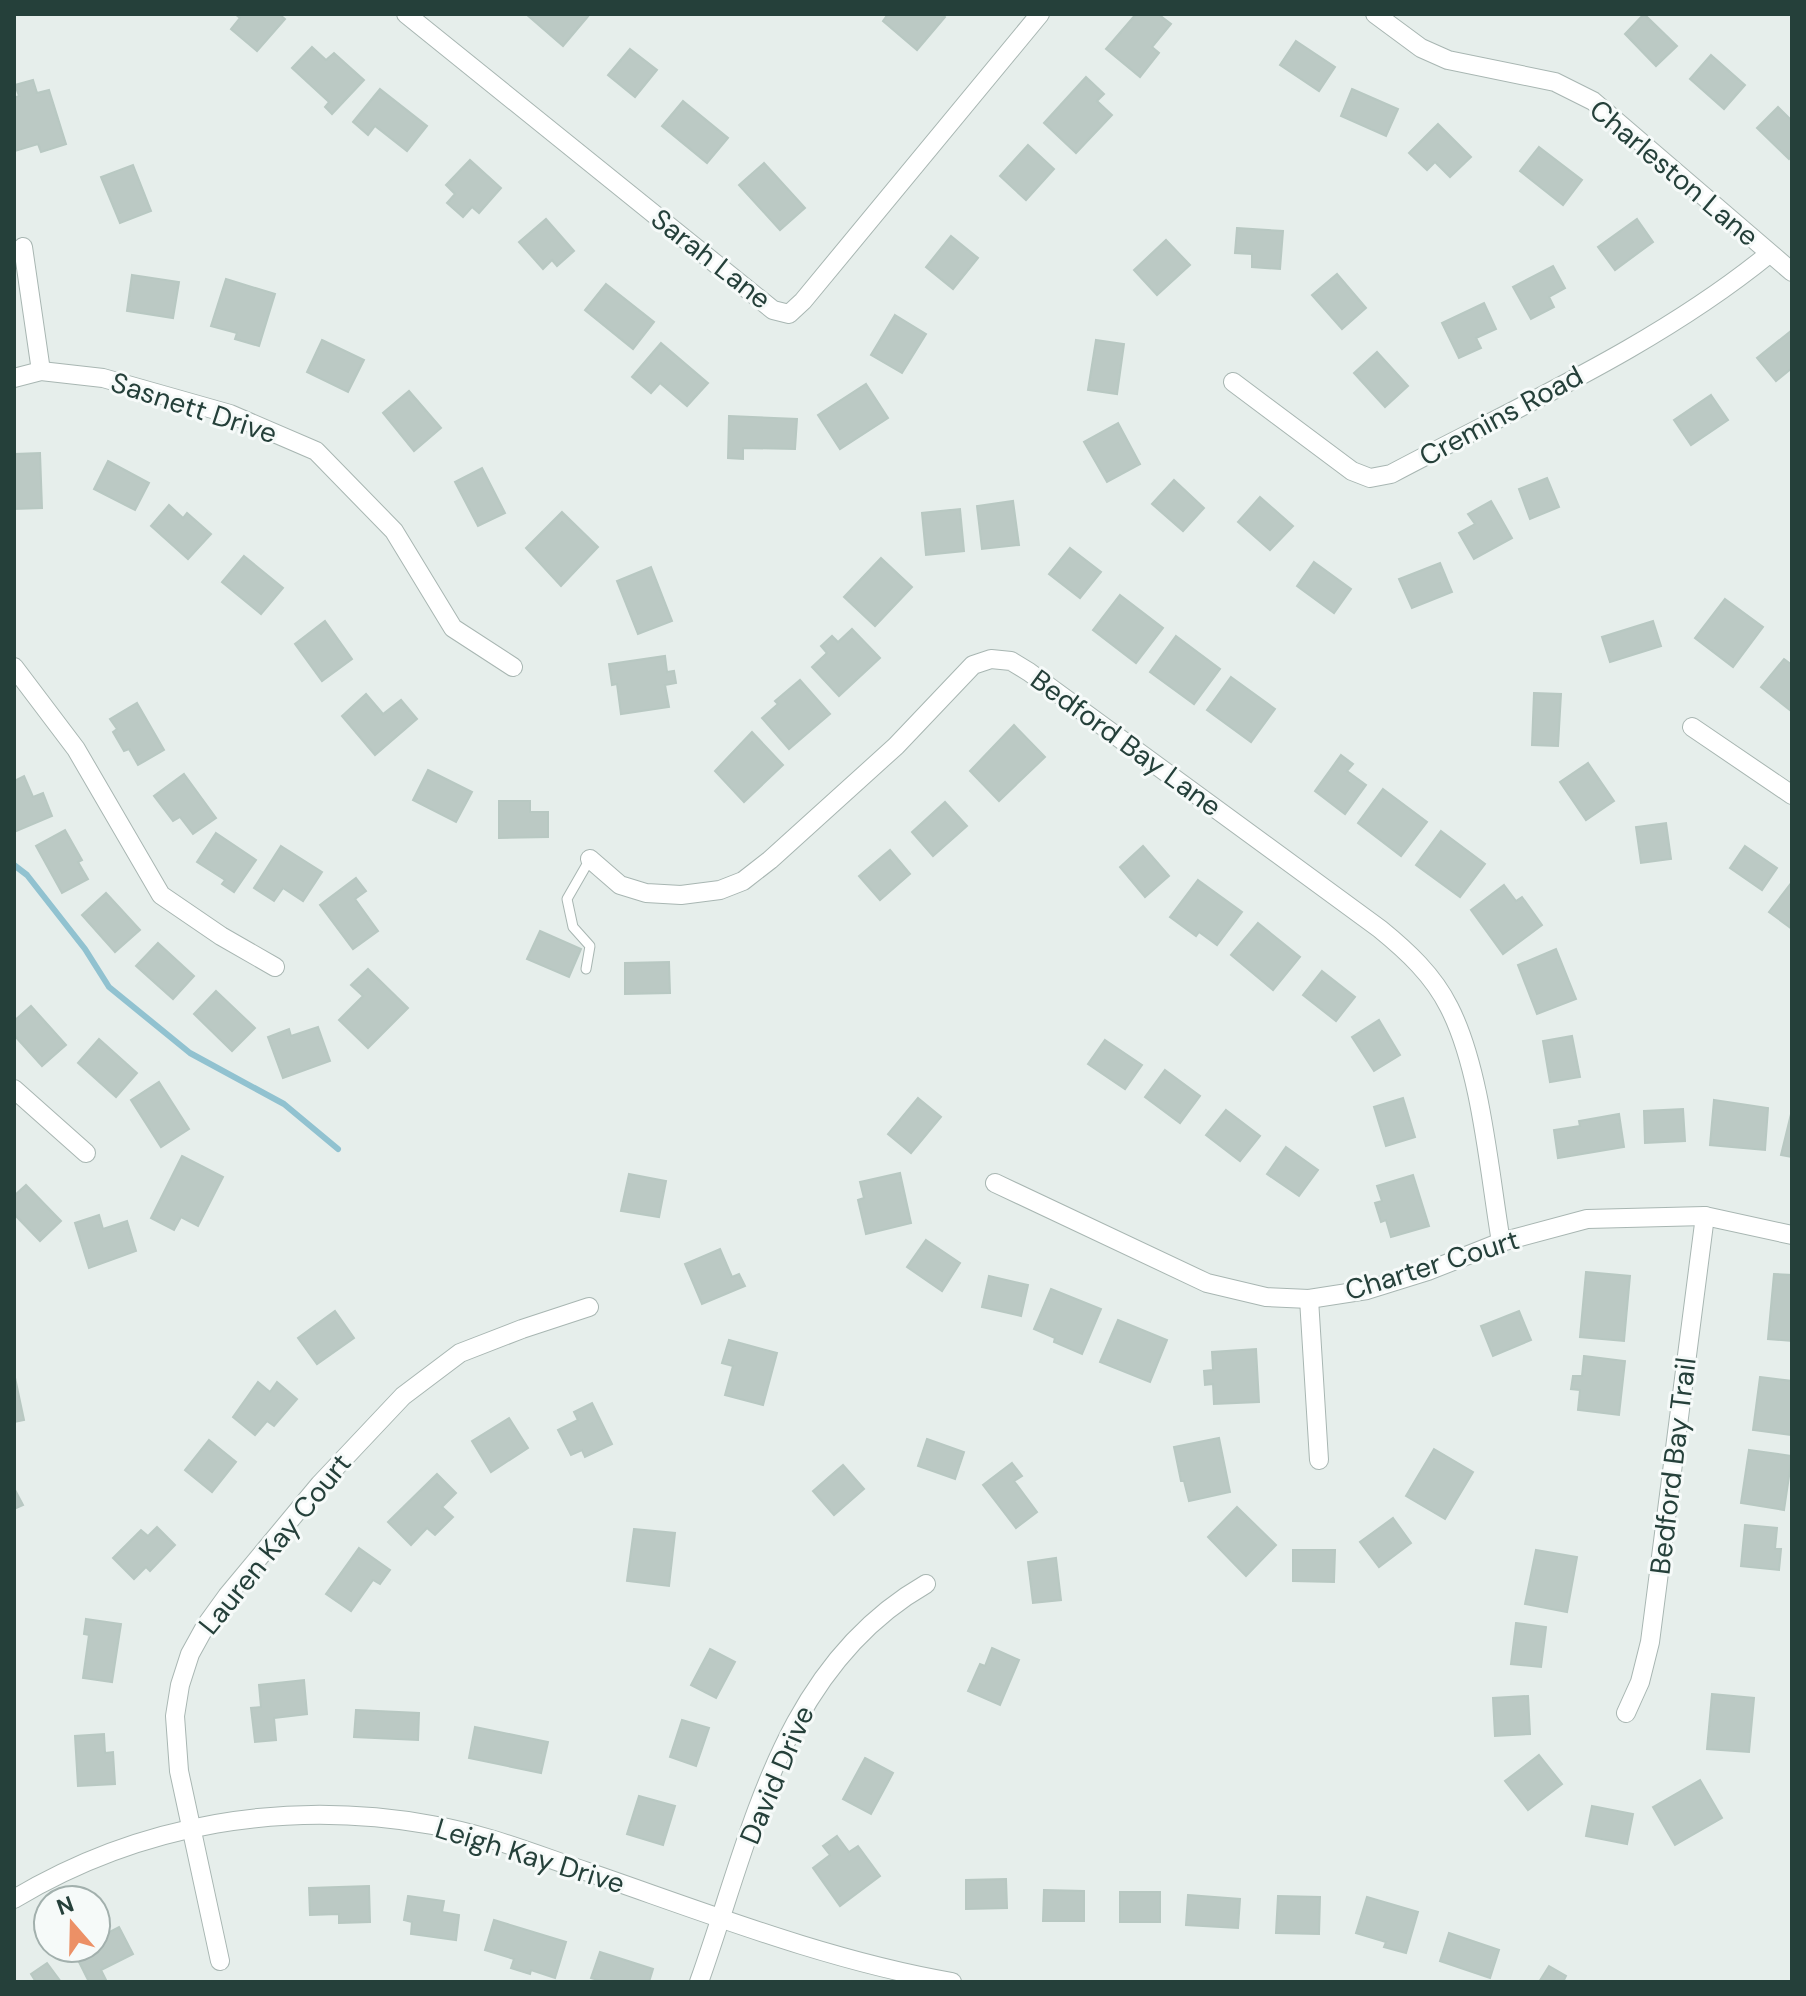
<svg xmlns="http://www.w3.org/2000/svg" width="1806" height="1996" font-family="'DM Sans',sans-serif">
<style>
.lines{fill:none;stroke-linecap:round;stroke-linejoin:round}
.stream{stroke:#91c2d0;stroke-width:6}
.building{fill:#bbc9c4;stroke:#b8c8c2;stroke-width:2}
.lane-casing{stroke:#a8b6b2;stroke-width:11}
.street-casing{stroke:#a8b6b2;stroke-width:20}
.lane{stroke:#fff;stroke-width:9}
.street{stroke:#fff;stroke-width:18}
.labels{text-anchor:middle;dominant-baseline:central;stroke-width:6;stroke-linejoin:round;paint-order:stroke}
.street-label{font-size:28px;fill:#25403a;stroke:#f6faf9}
</style>
<rect width="100%" height="100%" fill="#e6eeeb"/>
<g class="lines">
<polyline class="stream" points="14,865 27,875 85,949 109,987 190,1053 284,1104 338,1149"/>
</g>
<g class="building">
<polygon points="235,14 279,14 285,19 257,51 231,29 240,18"/>
<polygon points="526,14 590,14 563,46"/>
<polygon points="888,14 942,14 945,17 917,50 883,21"/>
<polygon points="1136,14 1158,14 1171,24 1152,47 1159,53 1140,77 1106,49"/>
<polygon points="1644,14 1677,46 1656,66 1625,34"/>
<polygon points="1296,41 1335,67 1319,91 1280,65"/>
<polygon points="312,47 326,60 334,53 364,80 332,114 325,107 329,102 292,68"/>
<polygon points="630,49 657,70 635,97 608,75"/>
<polygon points="1711,55 1745,85 1724,109 1690,79"/>
<polygon points="1086,77 1104,94 1097,101 1112,115 1076,153 1044,123"/>
<polygon points="33,80 37,93 49,90 66,144 41,152 38,144 15,151 14,98 19,96 15,85"/>
<polygon points="380,89 427,126 407,151 375,126 368,135 353,122"/>
<polygon points="1352,89 1398,109 1386,136 1341,116"/>
<polygon points="683,101 728,138 707,163 662,126"/>
<polygon points="1778,107 1792,121 1792,156 1789,159 1757,128"/>
<polygon points="1438,124 1471,157 1450,177 1435,162 1427,170 1409,153"/>
<polygon points="1028,145 1054,169 1026,200 1000,176"/>
<polygon points="1539,147 1582,180 1563,205 1520,171"/>
<polygon points="470,160 501,188 479,213 472,207 463,217 447,203 455,194 446,185"/>
<polygon points="764,163 805,208 780,230 739,185"/>
<polygon points="133,165 151,211 120,223 101,177"/>
<polygon points="546,219 574,251 557,266 552,260 543,269 519,242"/>
<polygon points="1637,219 1653,242 1615,270 1598,247"/>
<polygon points="1237,228 1283,231 1280,269 1252,267 1252,254 1235,253"/>
<polygon points="951,236 978,258 953,289 926,267"/>
<polygon points="1166,240 1190,265 1157,295 1134,270"/>
<polygon points="1553,266 1565,288 1549,297 1554,307 1531,319 1513,287"/>
<polygon points="1337,274 1366,308 1342,329 1312,295"/>
<polygon points="132,275 179,282 173,318 127,311"/>
<polygon points="226,279 275,294 259,346 235,339 237,333 211,326"/>
<polygon points="606,284 654,322 633,349 585,310"/>
<polygon points="1484,303 1496,329 1476,338 1481,348 1459,358 1442,323"/>
<polygon points="895,315 926,334 902,373 871,355"/>
<polygon points="1792,330 1792,368 1776,381 1757,358"/>
<polygon points="322,340 364,360 348,392 307,372"/>
<polygon points="1096,340 1124,344 1117,394 1088,390"/>
<polygon points="661,343 708,383 687,406 660,383 651,393 632,377"/>
<polygon points="1377,352 1408,386 1385,407 1354,373"/>
<polygon points="866,384 888,418 840,449 818,415"/>
<polygon points="409,391 441,428 414,451 383,413"/>
<polygon points="1711,395 1728,420 1691,445 1674,420"/>
<polygon points="729,416 797,419 795,449 743,448 743,459 728,458"/>
<polygon points="1118,423 1140,464 1107,482 1084,442"/>
<polygon points="40,453 42,508 14,509 15,454"/>
<polygon points="108,461 149,483 135,510 94,489"/>
<polygon points="482,468 505,513 478,526 455,482"/>
<polygon points="1547,478 1559,507 1530,519 1519,489"/>
<polygon points="1174,480 1204,508 1183,531 1152,504"/>
<polygon points="1260,497 1293,526 1270,550 1238,522"/>
<polygon points="1013,501 1019,545 982,549 977,506"/>
<polygon points="1491,501 1512,538 1474,559 1459,533 1475,524 1468,514"/>
<polygon points="169,505 183,518 187,513 211,534 188,559 151,526"/>
<polygon points="960,509 964,551 926,555 922,513"/>
<polygon points="562,512 598,547 561,586 526,548"/>
<polygon points="1070,548 1101,572 1080,598 1049,574"/>
<polygon points="244,556 283,588 261,614 222,582"/>
<polygon points="881,558 912,587 875,626 844,597"/>
<polygon points="1314,562 1351,589 1334,613 1297,586"/>
<polygon points="1440,563 1452,592 1412,608 1399,579"/>
<polygon points="651,567 672,621 638,634 617,581"/>
<polygon points="1120,595 1163,628 1136,663 1093,630"/>
<polygon points="1725,599 1763,627 1733,667 1695,638"/>
<polygon points="325,621 352,659 322,681 295,644"/>
<polygon points="1653,621 1661,646 1610,662 1602,637"/>
<polygon points="852,629 880,658 839,696 812,667 827,653 821,646 832,636 838,642"/>
<polygon points="1176,636 1220,669 1194,704 1150,672"/>
<polygon points="665,656 667,672 674,671 676,683 665,685 669,707 621,714 617,684 612,685 609,664"/>
<polygon points="1784,659 1792,665 1791,711 1761,687"/>
<polygon points="1231,677 1275,709 1251,742 1207,710"/>
<polygon points="800,680 830,714 789,749 762,718 778,704 775,701"/>
<polygon points="1534,693 1561,694 1558,746 1532,745"/>
<polygon points="366,694 383,714 401,700 417,719 375,755 342,716"/>
<polygon points="137,703 164,750 138,765 129,749 124,751 113,732 117,729 110,719"/>
<polygon points="1014,725 1045,757 999,801 970,771"/>
<polygon points="752,732 783,765 744,802 715,771"/>
<polygon points="1341,755 1353,764 1347,771 1366,785 1345,814 1315,791"/>
<polygon points="1588,763 1614,801 1586,820 1560,782"/>
<polygon points="428,770 472,792 456,822 413,800"/>
<polygon points="184,774 216,818 193,834 180,817 173,821 154,796"/>
<polygon points="24,776 33,797 43,793 52,816 14,832 14,781"/>
<polygon points="1383,789 1427,822 1401,856 1358,823"/>
<polygon points="499,801 530,801 530,812 548,812 548,837 499,838"/>
<polygon points="945,802 967,826 933,856 912,832"/>
<polygon points="1666,823 1671,859 1641,863 1636,827"/>
<polygon points="65,830 82,860 78,862 88,879 62,893 36,846"/>
<polygon points="1441,831 1485,864 1460,897 1416,865"/>
<polygon points="216,833 256,860 234,892 222,884 225,880 197,862"/>
<polygon points="281,846 322,872 303,901 283,888 274,901 254,888"/>
<polygon points="1143,846 1169,876 1145,897 1120,867"/>
<polygon points="1745,846 1777,868 1762,890 1730,868"/>
<polygon points="890,850 910,874 880,900 859,876"/>
<polygon points="356,878 366,891 355,899 378,931 353,949 320,905"/>
<polygon points="1198,880 1242,912 1217,945 1199,932 1196,936 1170,917"/>
<polygon points="1792,882 1792,929 1769,912"/>
<polygon points="1504,885 1516,901 1522,897 1542,925 1503,954 1471,910"/>
<polygon points="106,893 140,930 115,952 82,915"/>
<polygon points="1258,923 1300,957 1273,990 1231,955"/>
<polygon points="540,931 581,949 569,977 527,959"/>
<polygon points="158,943 194,976 173,999 136,966"/>
<polygon points="1556,949 1576,999 1537,1014 1518,965"/>
<polygon points="669,962 670,993 625,994 625,963"/>
<polygon points="368,969 408,1008 368,1048 339,1020 363,996 351,985"/>
<polygon points="1322,971 1355,997 1336,1021 1303,995"/>
<polygon points="216,991 255,1028 232,1051 194,1014"/>
<polygon points="31,1006 66,1045 42,1066 14,1035 14,1021"/>
<polygon points="1379,1020 1400,1055 1374,1071 1352,1037"/>
<polygon points="318,1027 330,1061 283,1078 268,1037 289,1029 291,1036"/>
<polygon points="1572,1036 1580,1077 1550,1082 1543,1041"/>
<polygon points="99,1039 137,1073 116,1097 78,1063"/>
<polygon points="1105,1040 1142,1065 1125,1089 1088,1064"/>
<polygon points="1165,1070 1200,1096 1180,1123 1145,1097"/>
<polygon points="159,1082 189,1129 161,1147 131,1100"/>
<polygon points="918,1098 941,1117 911,1153 888,1134"/>
<polygon points="1403,1098 1415,1137 1386,1146 1374,1107"/>
<polygon points="1714,1100 1768,1108 1765,1150 1710,1145"/>
<polygon points="1683,1109 1685,1141 1645,1143 1644,1111"/>
<polygon points="1226,1110 1260,1136 1240,1161 1206,1135"/>
<polygon points="1619,1114 1624,1147 1558,1158 1554,1130 1580,1126 1579,1121"/>
<polygon points="1791,1114 1792,1114 1792,1157 1781,1155"/>
<polygon points="1286,1147 1318,1170 1299,1196 1267,1174"/>
<polygon points="182,1156 223,1177 198,1226 181,1217 174,1230 151,1218"/>
<polygon points="900,1173 911,1223 866,1234 858,1200 864,1198 860,1182"/>
<polygon points="629,1174 666,1181 659,1217 621,1211"/>
<polygon points="1413,1175 1429,1226 1391,1237 1386,1220 1381,1222 1375,1203 1382,1201 1377,1186"/>
<polygon points="26,1185 61,1221 40,1241 14,1214 14,1196"/>
<polygon points="99,1215 103,1229 127,1221 136,1251 89,1268 75,1223"/>
<polygon points="926,1240 960,1263 942,1291 907,1267"/>
<polygon points="720,1249 732,1277 739,1274 745,1286 702,1304 685,1264"/>
<polygon points="1586,1272 1630,1276 1624,1341 1580,1337"/>
<polygon points="1774,1274 1792,1275 1792,1341 1768,1339"/>
<polygon points="989,1276 1028,1285 1021,1316 982,1307"/>
<polygon points="1051,1289 1101,1309 1082,1354 1054,1342 1055,1338 1034,1329"/>
<polygon points="335,1311 354,1338 317,1364 298,1338"/>
<polygon points="1519,1311 1531,1340 1493,1356 1481,1326"/>
<polygon points="1118,1320 1167,1340 1150,1382 1100,1362"/>
<polygon points="729,1340 777,1353 763,1405 725,1395 733,1366 722,1363"/>
<polygon points="1256,1349 1259,1402 1214,1404 1213,1384 1205,1385 1204,1371 1213,1370 1212,1352"/>
<polygon points="1584,1356 1625,1361 1619,1415 1578,1410 1580,1390 1571,1389 1573,1376 1582,1376"/>
<polygon points="14,1373 24,1420 14,1422"/>
<polygon points="1760,1377 1792,1381 1792,1435 1753,1430"/>
<polygon points="258,1382 270,1392 277,1382 297,1399 274,1426 267,1421 255,1435 233,1417"/>
<polygon points="592,1403 612,1444 585,1457 582,1450 571,1455 558,1430 578,1420 574,1412"/>
<polygon points="509,1418 528,1448 491,1472 472,1441"/>
<polygon points="1219,1438 1230,1492 1189,1501 1184,1481 1181,1481 1174,1447"/>
<polygon points="927,1439 964,1452 955,1479 918,1466"/>
<polygon points="209,1440 236,1462 212,1492 185,1470"/>
<polygon points="1434,1449 1473,1472 1445,1519 1406,1496"/>
<polygon points="1749,1450 1792,1456 1784,1510 1741,1503"/>
<polygon points="1012,1463 1022,1476 1014,1481 1037,1512 1016,1528 983,1485"/>
<polygon points="843,1465 864,1489 834,1515 813,1491"/>
<polygon points="437,1474 456,1493 442,1507 453,1517 435,1535 427,1528 411,1545 388,1522"/>
<polygon points="14,1488 23,1505 14,1509"/>
<polygon points="1237,1507 1276,1545 1246,1576 1208,1537"/>
<polygon points="1393,1518 1411,1543 1379,1567 1360,1542"/>
<polygon points="1745,1525 1777,1528 1775,1549 1781,1549 1779,1570 1741,1566"/>
<polygon points="157,1527 175,1545 150,1571 146,1567 134,1579 113,1558 141,1530 148,1536"/>
<polygon points="634,1529 675,1533 669,1586 627,1581"/>
<polygon points="359,1548 390,1570 380,1584 373,1580 351,1611 326,1594"/>
<polygon points="1293,1550 1335,1550 1334,1582 1293,1581"/>
<polygon points="1536,1550 1577,1557 1567,1612 1525,1604"/>
<polygon points="1056,1558 1061,1600 1033,1603 1028,1562"/>
<polygon points="86,1619 121,1624 112,1682 83,1678 89,1635 84,1634"/>
<polygon points="1516,1623 1546,1627 1541,1667 1511,1664"/>
<polygon points="992,1648 1019,1660 1000,1705 968,1691 980,1664 985,1666"/>
<polygon points="710,1649 735,1662 716,1698 691,1685"/>
<polygon points="304,1680 307,1714 274,1718 276,1740 255,1742 251,1708 261,1707 259,1685"/>
<polygon points="1712,1694 1754,1698 1749,1752 1707,1749"/>
<polygon points="1528,1696 1530,1734 1495,1736 1493,1698"/>
<polygon points="356,1710 419,1713 418,1740 354,1737"/>
<polygon points="682,1720 709,1728 696,1766 670,1757"/>
<polygon points="475,1727 548,1742 541,1773 469,1758"/>
<polygon points="104,1734 105,1753 113,1752 115,1784 78,1786 75,1736"/>
<polygon points="1539,1755 1562,1784 1528,1810 1505,1781"/>
<polygon points="865,1758 893,1773 871,1814 843,1799"/>
<polygon points="1700,1780 1722,1818 1675,1845 1653,1807"/>
<polygon points="639,1796 675,1806 663,1845 627,1834"/>
<polygon points="1592,1806 1633,1814 1627,1844 1586,1836"/>
<polygon points="837,1836 849,1852 858,1846 880,1876 840,1906 813,1868 830,1855 823,1846"/>
<polygon points="1006,1879 1007,1908 966,1909 966,1880"/>
<polygon points="369,1886 370,1922 339,1923 339,1914 310,1915 309,1888"/>
<polygon points="1044,1890 1084,1891 1084,1921 1043,1921"/>
<rect x="1120" y="1892" width="40" height="30"/>
<polygon points="1188,1895 1240,1899 1238,1928 1186,1925"/>
<polygon points="408,1896 444,1901 442,1912 459,1915 456,1940 411,1934 412,1922 404,1920"/>
<polygon points="1278,1896 1320,1897 1319,1934 1276,1933"/>
<polygon points="1367,1897 1418,1912 1406,1953 1384,1947 1386,1942 1356,1933"/>
<polygon points="494,1920 566,1942 555,1978 531,1970 530,1974 511,1968 514,1959 485,1950"/>
<polygon points="119,1927 133,1954 101,1970 106,1980 89,1982 72,1948 96,1948 96,1935 98,1938"/>
<polygon points="1449,1933 1499,1950 1490,1978 1440,1961"/>
<polygon points="600,1952 653,1969 649,1982 605,1982 591,1978"/>
<polygon points="47,1963 61,1982 36,1982 31,1974"/>
<polygon points="1549,1966 1566,1976 1563,1982 1539,1982"/>
</g>
<g class="lines">
<defs>
<polyline id="lane" points="586,969 590,946 573,927 567,899 590,859"/>
<g id="street">
<polyline points="406,14 773,310 789,314 803,301 1040,14"/>
<polyline points="1375,14 1421,48 1448,60 1555,82 1593,101 1792,272"/>
<polyline points="23,247 41,371"/>
<polyline points="14,378 41,371 103,378 230,414 316,451 394,531 453,628 513,667"/>
<path d="M1233,382l119,89 18,7 21,-4c128,-68 265,-128 378,-220"/>
<polyline points="14,667 76,749 161,895 221,936 275,967"/>
<polyline points="1692,727 1792,795"/>
<path d="M590,859l30,26 26,8 35,2 39,-5 23,-9 27,-21 126,-114 77,-81 18,-6 20,2 18,11 351,257c27,22 53,46 69,78 32,62 40,164 52,235"/>
<polyline points="14,1089 86,1153"/>
<polyline points="995,1183 1207,1283 1266,1297 1309,1299 1367,1290 1428,1271 1501,1242 1587,1219 1705,1216 1792,1235"/>
<polyline points="1309,1299 1319,1460"/>
<polyline points="1626,1713 1640,1682 1650,1642 1705,1216"/>
<path d="M14,1899c127,-76 273,-100 418,-74 54,9 105,30 156,47 119,41 241,89 364,110"/>
<polyline points="220,1961 179,1771 175,1716 180,1685 190,1654 206,1625 227,1596 320,1484 403,1396 460,1353 522,1329 589,1307"/>
<path d="M699,1982c53,-147 81,-314 227,-398"/>
</g>
</defs>
<use href="#lane" class="lane-casing"/>
<use href="#street" class="street-casing"/>
<use href="#lane" class="lane"/>
<use href="#street" class="street"/>
</g>
<g class="labels">
<g class="street-label">
<text transform="translate(1674 173) rotate(40)">Charleston Lane</text>
<text transform="translate(711 259) rotate(38)">Sarah Lane</text>
<text transform="translate(194 408) rotate(18)">Sasnett Drive</text>
<text transform="translate(1501 416) rotate(-28)">Cremins Road</text>
<text transform="translate(1126 743) rotate(36)">Bedford Bay Lane</text>
<text transform="translate(1432 1265) rotate(-17)">Charter Court</text>
<text transform="translate(1673 1466) rotate(-83)">Bedford Bay Trail</text>
<text transform="translate(275 1544) rotate(-51)">Lauren Kay Court</text>
<text transform="translate(777 1775) rotate(-67)">David Drive</text>
<text transform="translate(530 1856) rotate(17)">Leigh Kay Drive</text>
</g>
</g>
<rect width="1806" height="1996" fill="none" stroke="#25403a" stroke-width="32"/>
<g transform="translate(72 1924) rotate(340)"><circle r="38" fill="#f6faf9" stroke="#a2b0ad" stroke-width="2"/>
<path d="M0-6L14 30L0 20L-14 30Z" fill="#ec9066"/>
<text y="-12" font-size="22" font-weight="bold" text-anchor="middle" fill="#25403a">N</text>
</g>
</svg>
